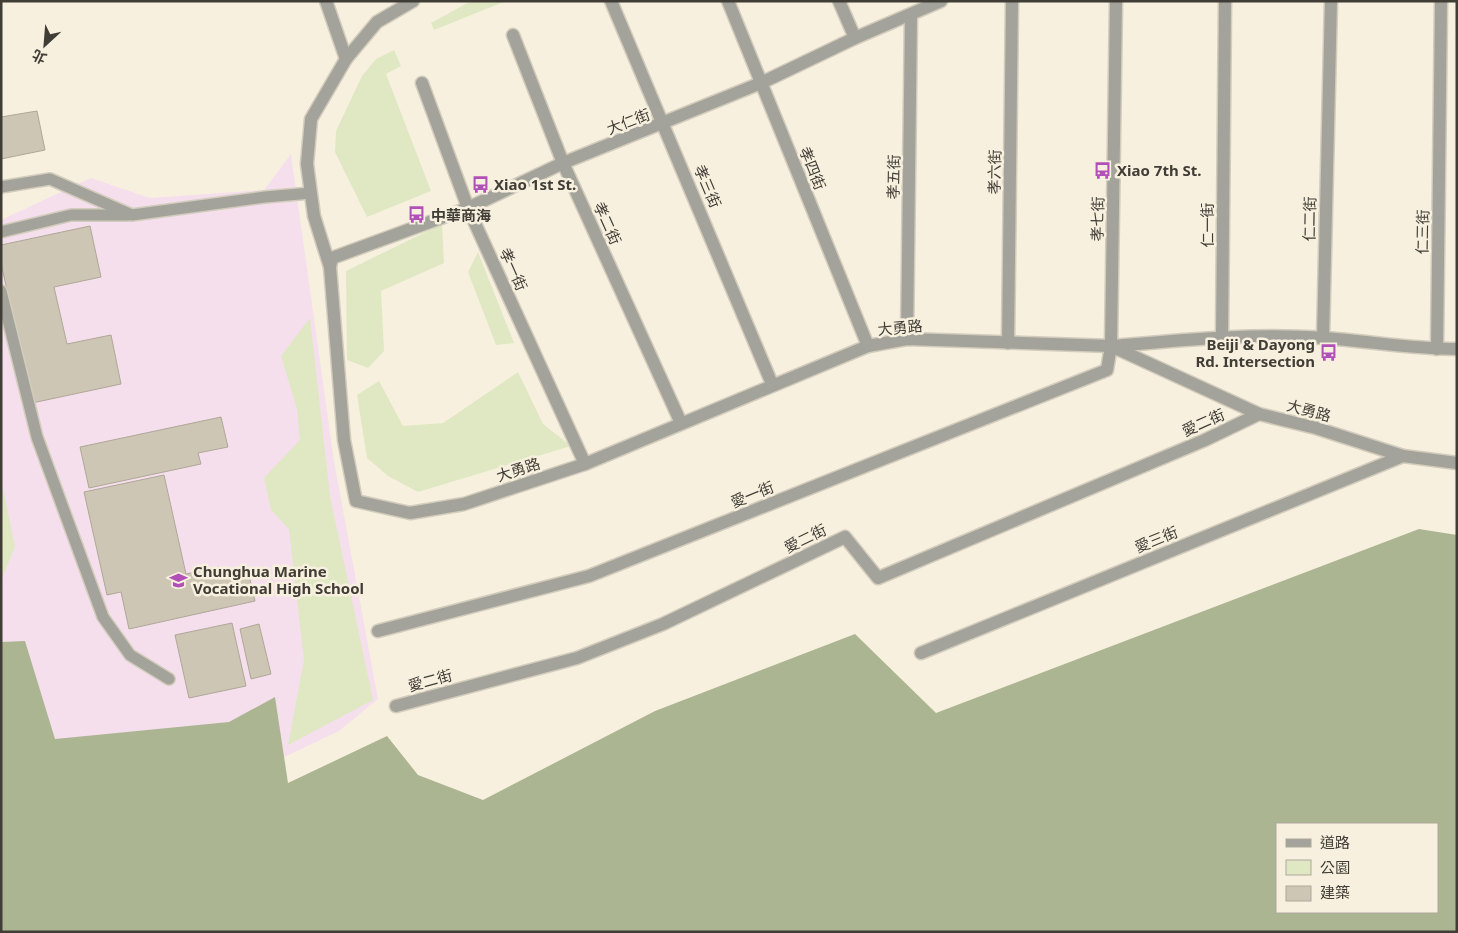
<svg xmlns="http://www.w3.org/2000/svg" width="1458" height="933" font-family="'Noto Sans','Noto Sans TC',sans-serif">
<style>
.education{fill:#f5dfed}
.green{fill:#dfe8c3}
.forest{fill:#acb591;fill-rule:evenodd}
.building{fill:#cdc6b5;stroke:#afa797}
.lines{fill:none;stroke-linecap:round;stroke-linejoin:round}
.lane-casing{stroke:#d3ccbc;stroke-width:14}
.street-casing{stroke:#d3ccbc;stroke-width:15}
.lane{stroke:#a3a39b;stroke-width:11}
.street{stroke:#a3a39b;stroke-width:12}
.labels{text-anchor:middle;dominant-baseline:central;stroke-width:5;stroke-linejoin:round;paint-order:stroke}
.street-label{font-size:15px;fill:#403c36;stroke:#f8f0de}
.poi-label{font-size:15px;font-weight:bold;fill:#403c36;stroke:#f8f0de;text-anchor:start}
</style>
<rect width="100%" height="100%" fill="#f8f0de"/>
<polygon class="education" points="291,154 334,461 378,699 339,731 270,764 1,741 1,220 91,178 150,198 264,190"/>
<g class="green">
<polygon points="471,1 506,1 434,30 431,23"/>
<polygon points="394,50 401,66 386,74 431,191 367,217 335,152 336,131 362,76 376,59"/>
<polygon points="442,224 444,263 381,291 384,351 368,368 347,360 346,271"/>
<polygon points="478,252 514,343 496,345 468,272"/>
<polygon points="310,318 330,496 373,700 288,745 304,660 289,529 271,510 264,478 300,440 297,409 281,356"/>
<polygon points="518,372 543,424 571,446 418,492 388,476 367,458 357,395 379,381 403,426 443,423"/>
<polygon points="1,478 15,547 1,580"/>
</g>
<path class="forest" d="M1419,529l38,6v397h-1456v-290l24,-1 30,98 174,-17 46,-25 13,86 99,-47 31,39 65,25 172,-89 200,-77 81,79zM1277,824h160v88h-160z"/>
<g class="building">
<polygon points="37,111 45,150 1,159 1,117"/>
<polygon points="90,226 101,277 54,287 67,344 111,335 121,384 32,403 1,263 1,245"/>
<polygon points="221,417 228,447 198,453 201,464 89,488 80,447"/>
<polygon points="164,475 186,574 219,567 222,577 248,571 255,601 129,629 121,592 107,595 84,492"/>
<polygon points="232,623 246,686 189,698 175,635"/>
<polygon points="259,624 271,674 251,679 240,629"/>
</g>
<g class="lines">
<defs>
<g id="lane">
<polyline points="1,187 50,179 132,215 265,197 311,193"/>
<polyline points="1,232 71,215 128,215"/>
<polyline points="1,291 37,437 103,617 130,655 169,679"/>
</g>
<g id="street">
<polyline points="326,1 346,59"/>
<polyline points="413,1 377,22 346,59 311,119 307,164 314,216 330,267 344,440 356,501 410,513 464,504 585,464 868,346 907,339 1111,346 1259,414 1316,428 1403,456 1457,463"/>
<polyline points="611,1 772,384"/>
<polyline points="728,1 868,346"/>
<polyline points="839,1 855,38"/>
<polyline points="513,35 563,163 681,423"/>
<polyline points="422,83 468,208 585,464"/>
<polyline points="330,267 332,258 468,208 563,163 761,83 855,38 941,1"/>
<polyline points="1222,337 1225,1"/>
<polyline points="1323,338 1331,1"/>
<polyline points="907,339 911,15"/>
<polyline points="1008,343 1012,1"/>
<path d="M1114,346c69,-6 140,-13 210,-8 44,3 88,11 133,11"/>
<polyline points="1437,349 1441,1"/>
<polyline points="378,631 589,576 1107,370 1111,346 1116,1"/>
<polyline points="921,653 1403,456"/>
<polyline points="396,706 577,658 663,624 845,537 878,578 1205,440 1259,414"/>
</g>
</defs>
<use href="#lane" class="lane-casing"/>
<use href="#street" class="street-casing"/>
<use href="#lane" class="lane"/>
<use href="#street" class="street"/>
</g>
<defs>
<symbol id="bus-bare" viewBox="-9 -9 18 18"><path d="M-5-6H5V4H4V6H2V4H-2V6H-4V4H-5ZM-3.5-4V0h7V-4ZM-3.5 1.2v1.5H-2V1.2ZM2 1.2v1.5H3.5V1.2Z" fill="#b150b8" stroke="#f8f0de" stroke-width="2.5" paint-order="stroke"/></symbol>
<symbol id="school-bare" viewBox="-9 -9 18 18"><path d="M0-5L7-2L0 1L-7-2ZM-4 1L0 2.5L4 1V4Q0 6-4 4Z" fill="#b150b8" stroke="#f8f0de" stroke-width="2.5" paint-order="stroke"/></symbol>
</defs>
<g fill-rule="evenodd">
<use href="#bus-bare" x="1090" y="158" width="25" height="25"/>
<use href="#bus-bare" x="468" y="172" width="25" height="25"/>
<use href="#bus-bare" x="404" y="202" width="25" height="25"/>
<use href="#bus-bare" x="1316" y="340" width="25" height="25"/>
<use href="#school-bare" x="166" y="568" width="25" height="25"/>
</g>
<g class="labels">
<g class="street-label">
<text transform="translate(628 121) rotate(-21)">大仁街</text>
<text transform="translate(813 168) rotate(68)">孝四街</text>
<text transform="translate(994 172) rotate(-89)">孝六街</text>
<text transform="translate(893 177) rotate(-89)">孝五街</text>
<text transform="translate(708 186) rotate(67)">孝三街</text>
<text transform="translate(1097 219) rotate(-89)">孝七街</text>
<text transform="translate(1309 219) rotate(-89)">仁二街</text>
<text transform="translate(608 223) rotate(66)">孝二街</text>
<text transform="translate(1207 225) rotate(-90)">仁一街</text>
<text transform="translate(1422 232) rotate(-89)">仁三街</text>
<text transform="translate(514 269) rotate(66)">孝一街</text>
<text transform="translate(900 327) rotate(-5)">大勇路</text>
<text transform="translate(1309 410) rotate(15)">大勇路</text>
<text transform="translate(1203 422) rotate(-24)">愛二街</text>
<text transform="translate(518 469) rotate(-18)">大勇路</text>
<text transform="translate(752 494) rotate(-22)">愛一街</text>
<text transform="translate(805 538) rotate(-26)">愛二街</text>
<text transform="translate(1156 539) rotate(-22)">愛三街</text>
<text transform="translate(430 680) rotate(-15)">愛二街</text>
</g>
<g class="poi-label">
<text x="1117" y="170">Xiao 7th St.</text>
<text x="494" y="184">Xiao 1st St.</text>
<text x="431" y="215">中華商海</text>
<text x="1315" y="344" text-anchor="end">Beiji &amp; Dayong<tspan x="1315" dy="17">Rd. Intersection</tspan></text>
<text x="193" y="571">Chunghua Marine<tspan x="193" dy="17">Vocational High School</tspan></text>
</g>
</g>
<rect width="1458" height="933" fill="none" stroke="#403c36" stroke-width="5"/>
<rect x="1276" y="823" width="162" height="90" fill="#f8f0de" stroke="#aea89b"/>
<rect x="1286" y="839" width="25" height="8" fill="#a3a39b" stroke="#aea89b"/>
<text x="1320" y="848" font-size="15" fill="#403c36">道路</text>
<rect x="1286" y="860" width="25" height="15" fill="#dfe8c3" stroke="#aea89b"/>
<text x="1320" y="873" font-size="15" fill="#403c36">公園</text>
<rect x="1286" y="886" width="25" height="15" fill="#cdc6b5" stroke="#aea89b"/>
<text x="1320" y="898" font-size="15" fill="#403c36">建築</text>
<g transform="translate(45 45) rotate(206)" stroke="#f8f0de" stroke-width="4" paint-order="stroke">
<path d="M0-4L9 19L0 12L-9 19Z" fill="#403c36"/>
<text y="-8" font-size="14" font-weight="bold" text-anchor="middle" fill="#403c36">北</text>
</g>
</svg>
